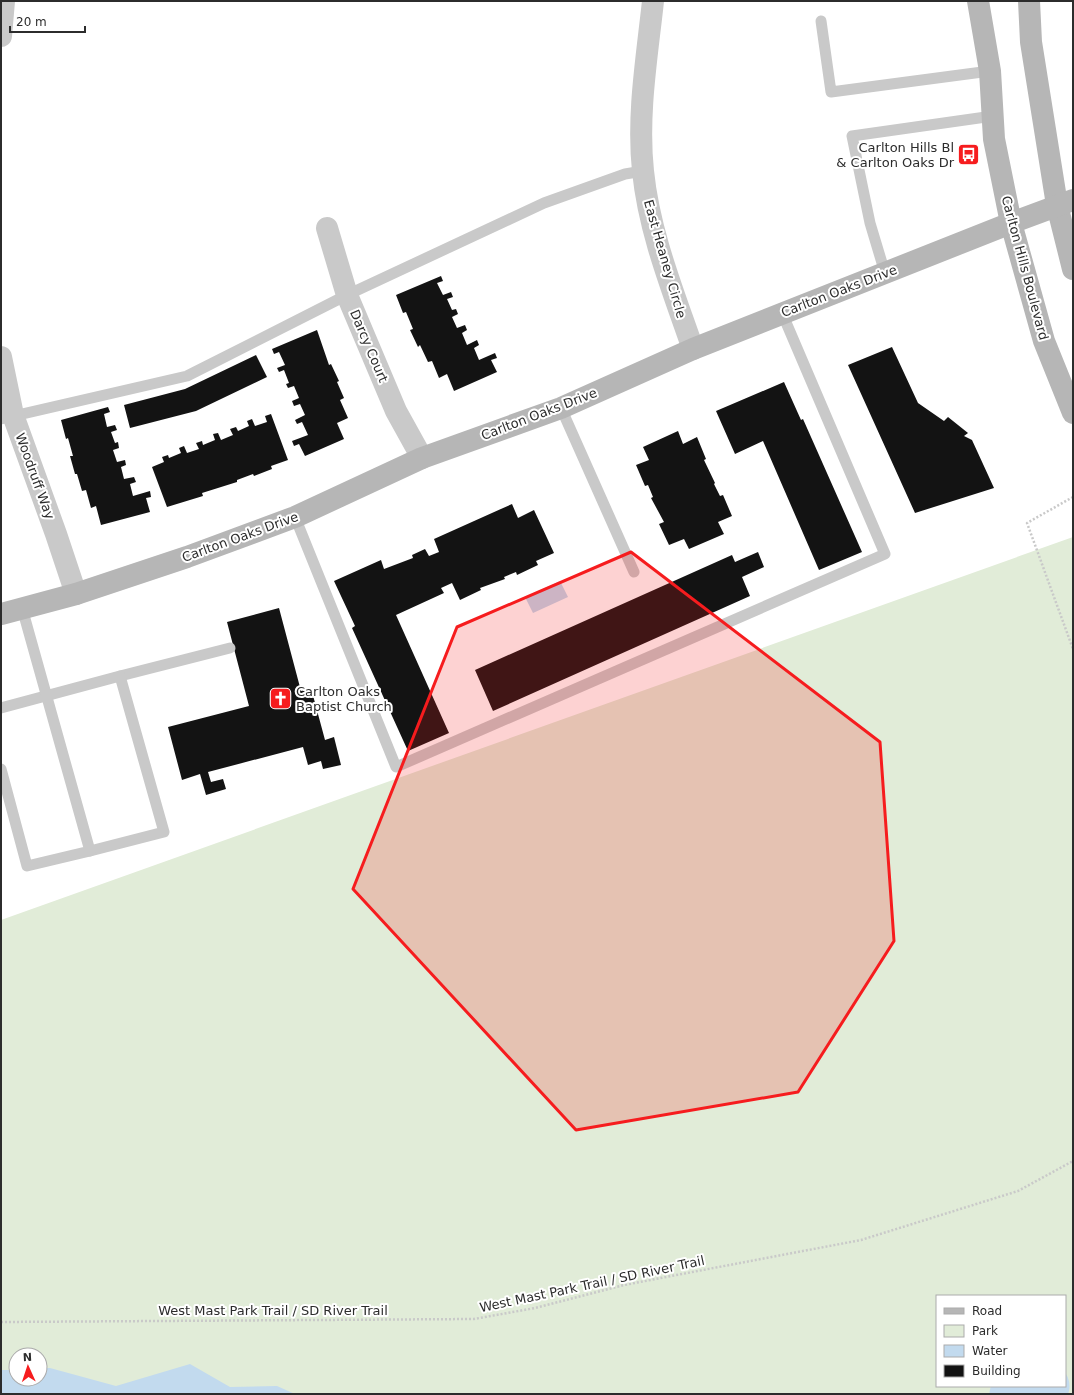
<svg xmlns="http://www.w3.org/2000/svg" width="1074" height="1395" font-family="'DejaVu Sans',sans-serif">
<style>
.green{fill:#e1ecd8;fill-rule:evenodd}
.water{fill:#c2daee}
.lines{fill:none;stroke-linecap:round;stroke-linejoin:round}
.river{stroke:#c2daee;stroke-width:45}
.building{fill:#131313}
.path{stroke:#c9c9c9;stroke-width:2.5;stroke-dasharray:2 2;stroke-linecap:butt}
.service{stroke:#c9c9c9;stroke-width:11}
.minor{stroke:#c9c9c9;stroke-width:22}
.secondary{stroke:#b6b6b6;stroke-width:22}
.marked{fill:#f61c1e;fill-opacity:0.2;stroke:#f61c1e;stroke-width:3;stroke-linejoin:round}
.labels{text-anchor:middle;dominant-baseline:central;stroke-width:4;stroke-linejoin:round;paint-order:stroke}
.poi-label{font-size:13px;fill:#2c2c2c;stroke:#fff;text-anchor:end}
.street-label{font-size:13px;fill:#2c2c2c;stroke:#fff}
</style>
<rect width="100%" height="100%" fill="#fff"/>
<path class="green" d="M1073,537v857h-1072v-474zM937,1296h128v90h-128zM16,1355h24v24h-24z"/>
<g class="water">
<polygon points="560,581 568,597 533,613 525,597"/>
<polygon points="190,1364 230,1387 277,1386 295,1394 1,1394 1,1370 16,1370 16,1379 40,1379 40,1368 50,1368 116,1386"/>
</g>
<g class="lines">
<polyline class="river" points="1012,1394 1047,1386"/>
</g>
<g class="building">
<polygon points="441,276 443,281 437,283 443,295 451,292 453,297 447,299 452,310 456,309 458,314 452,317 457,328 465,325 467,330 462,333 467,345 477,340 479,345 474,348 479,360 495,353 497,358 491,360 497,372 454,391 447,374 439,378 432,361 428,362 420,345 418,347 410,330 413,329 406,312 403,313 396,295"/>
<polygon points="317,330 329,365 331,364 339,381 337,382 344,398 340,400 348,418 337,423 344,439 305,456 299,444 294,446 292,441 308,435 302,422 297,424 295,420 305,415 300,404 294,406 292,401 299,398 294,386 288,388 286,384 289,383 284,370 279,372 277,368 285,365 279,352 274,354 272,349"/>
<polygon points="892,347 918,403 944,421 948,417 968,433 964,436 972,440 994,488 915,513 848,365"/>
<polygon points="256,355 267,377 196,411 130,428 124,405 185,389"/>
<polygon points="784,382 801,420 803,419 862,552 819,570 763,441 735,454 716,411"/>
<polygon points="108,407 110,412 104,414 107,427 115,425 117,430 111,432 115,443 118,442 119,448 113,450 117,462 125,460 126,465 121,467 124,479 134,477 136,482 130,484 133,496 150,491 151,497 146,498 150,512 101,525 96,506 91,508 86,490 82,491 77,474 75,474 70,456 73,456 68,438 66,439 61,420"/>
<polygon points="271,414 288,460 271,466 272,469 254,476 253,474 237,480 237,482 202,493 203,496 167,507 152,467 164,462 162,457 168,455 169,458 181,453 179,448 184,446 187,453 199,449 196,443 202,441 203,445 215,440 213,434 218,433 221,440 233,435 230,429 236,427 238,431 249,426 247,421 252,419 255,426 267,422 265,416"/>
<polygon points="678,431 683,444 697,437 706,459 704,460 715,483 714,484 720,496 723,495 732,516 718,522 724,534 689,549 684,539 669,545 659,524 664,522 651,498 653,497 648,485 645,486 636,465 649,460 643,447"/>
<polygon points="512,504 518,518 534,510 554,553 536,561 538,565 517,575 516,572 504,577 505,579 480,588 481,590 460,600 452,583 441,588 444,593 396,615 449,733 408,751 352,628 355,626 334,581 381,560 384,569 413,558 412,555 425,549 429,556 439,552 434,539"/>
<polygon points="758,552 764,567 742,577 750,596 493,711 475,670 732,555 735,562"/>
<polygon points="279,608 301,691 311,688 325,740 334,737 341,765 323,769 321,761 308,765 303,747 208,772 211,782 223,779 226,789 206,795 200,774 182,780 168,727 249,706 227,622"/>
</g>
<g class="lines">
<g class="path">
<polyline points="1073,497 1027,523 1073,649"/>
<polyline points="1,1322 474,1319 535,1308 624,1285 861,1240 1018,1191 1073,1161"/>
</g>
<g class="service">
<polyline points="821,21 831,92 990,71"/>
<polyline points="885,273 870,223 852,136 993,116"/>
<polyline points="561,408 634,572"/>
<polyline points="1,419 187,376 347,295 544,203 625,174 643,171"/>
<polyline points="295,517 396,767 885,554 782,313"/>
<polyline points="120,676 230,648"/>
<polyline points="1,708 120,676 164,832 90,851"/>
<polyline points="1,769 27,866 90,851 22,608"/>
</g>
<g class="minor">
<path d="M653,1c-6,56 -16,114 -10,170 6,61 30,120 50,178"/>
<polyline points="1,36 4,1"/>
<polyline points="327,228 347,295 396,411 422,458"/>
<polyline points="1,357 13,415 56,534 76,594"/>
</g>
<g class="secondary">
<polyline points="978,1 990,71 994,139 1011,223 1044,341 1073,413"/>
<polyline points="1029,1 1031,42 1057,205 1073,269"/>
<polyline points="1,614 76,594 187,557 295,517 422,458 561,408 693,349 1011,223 1073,200"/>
</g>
</g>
<path class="marked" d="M631,552l249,190 14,199 -96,151 -222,38 -223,-241 104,-262z"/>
<defs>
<symbol id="bus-square" viewBox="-11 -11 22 22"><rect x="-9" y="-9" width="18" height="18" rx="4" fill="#f61c1e" stroke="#fff"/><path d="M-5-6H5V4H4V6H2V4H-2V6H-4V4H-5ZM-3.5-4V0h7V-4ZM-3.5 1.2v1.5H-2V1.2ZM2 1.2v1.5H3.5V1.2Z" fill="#fff"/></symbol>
<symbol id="church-square" viewBox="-11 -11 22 22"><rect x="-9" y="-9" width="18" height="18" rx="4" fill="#f61c1e" stroke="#fff"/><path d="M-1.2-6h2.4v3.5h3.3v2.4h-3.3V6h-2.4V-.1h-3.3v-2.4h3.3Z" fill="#fff"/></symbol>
</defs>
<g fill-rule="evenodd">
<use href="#bus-square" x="956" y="142" width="25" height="25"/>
<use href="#church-square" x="268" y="686" width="25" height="25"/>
</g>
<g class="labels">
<g class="poi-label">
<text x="954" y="147">Carlton Hills Bl<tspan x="954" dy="15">&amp; Carlton Oaks Dr</tspan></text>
<text x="296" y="691" text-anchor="start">Carlton Oaks<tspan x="296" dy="15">Baptist Church</tspan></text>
</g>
<g class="street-label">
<text transform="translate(665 259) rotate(74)">East Heaney Circle</text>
<text transform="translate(1025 268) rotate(75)">Carlton Hills Boulevard</text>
<text transform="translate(839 291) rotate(-21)">Carlton Oaks Drive</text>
<text transform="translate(369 346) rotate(67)">Darcy Court</text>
<text transform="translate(539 414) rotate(-21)">Carlton Oaks Drive</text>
<text transform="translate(35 476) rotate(70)">Woodruff Way</text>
<text transform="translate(240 537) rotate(-20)">Carlton Oaks Drive</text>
<text transform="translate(592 1284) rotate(-12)">West Mast Park Trail / SD River Trail</text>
<text x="273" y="1310">West Mast Park Trail / SD River Trail</text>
</g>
</g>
<rect width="1074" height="1395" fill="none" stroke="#2c2c2c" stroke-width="4"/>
<rect x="936" y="1295" width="130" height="92" fill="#ffffff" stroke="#ababab"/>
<rect x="944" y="1308" width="20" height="6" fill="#b6b6b6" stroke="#ababab"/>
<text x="972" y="1315" font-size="12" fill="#2c2c2c">Road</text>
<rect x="944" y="1325" width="20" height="12" fill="#e1ecd8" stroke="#ababab"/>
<text x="972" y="1335" font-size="12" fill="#2c2c2c">Park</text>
<rect x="944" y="1345" width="20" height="12" fill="#c2daee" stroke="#ababab"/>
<text x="972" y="1355" font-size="12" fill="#2c2c2c">Water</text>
<rect x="944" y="1365" width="20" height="12" fill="#131313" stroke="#ababab"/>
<text x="972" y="1375" font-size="12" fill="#2c2c2c">Building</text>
<g transform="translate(28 1367) rotate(357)"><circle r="19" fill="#ffffff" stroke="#ababab"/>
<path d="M0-3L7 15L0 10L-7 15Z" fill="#f61c1e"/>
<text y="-6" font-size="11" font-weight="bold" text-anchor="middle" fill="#2c2c2c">N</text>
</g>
<path d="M10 26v6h75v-6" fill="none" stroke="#2c2c2c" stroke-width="2"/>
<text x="16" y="26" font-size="12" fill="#2c2c2c" stroke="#ffffff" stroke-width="3" paint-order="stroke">20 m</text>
</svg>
